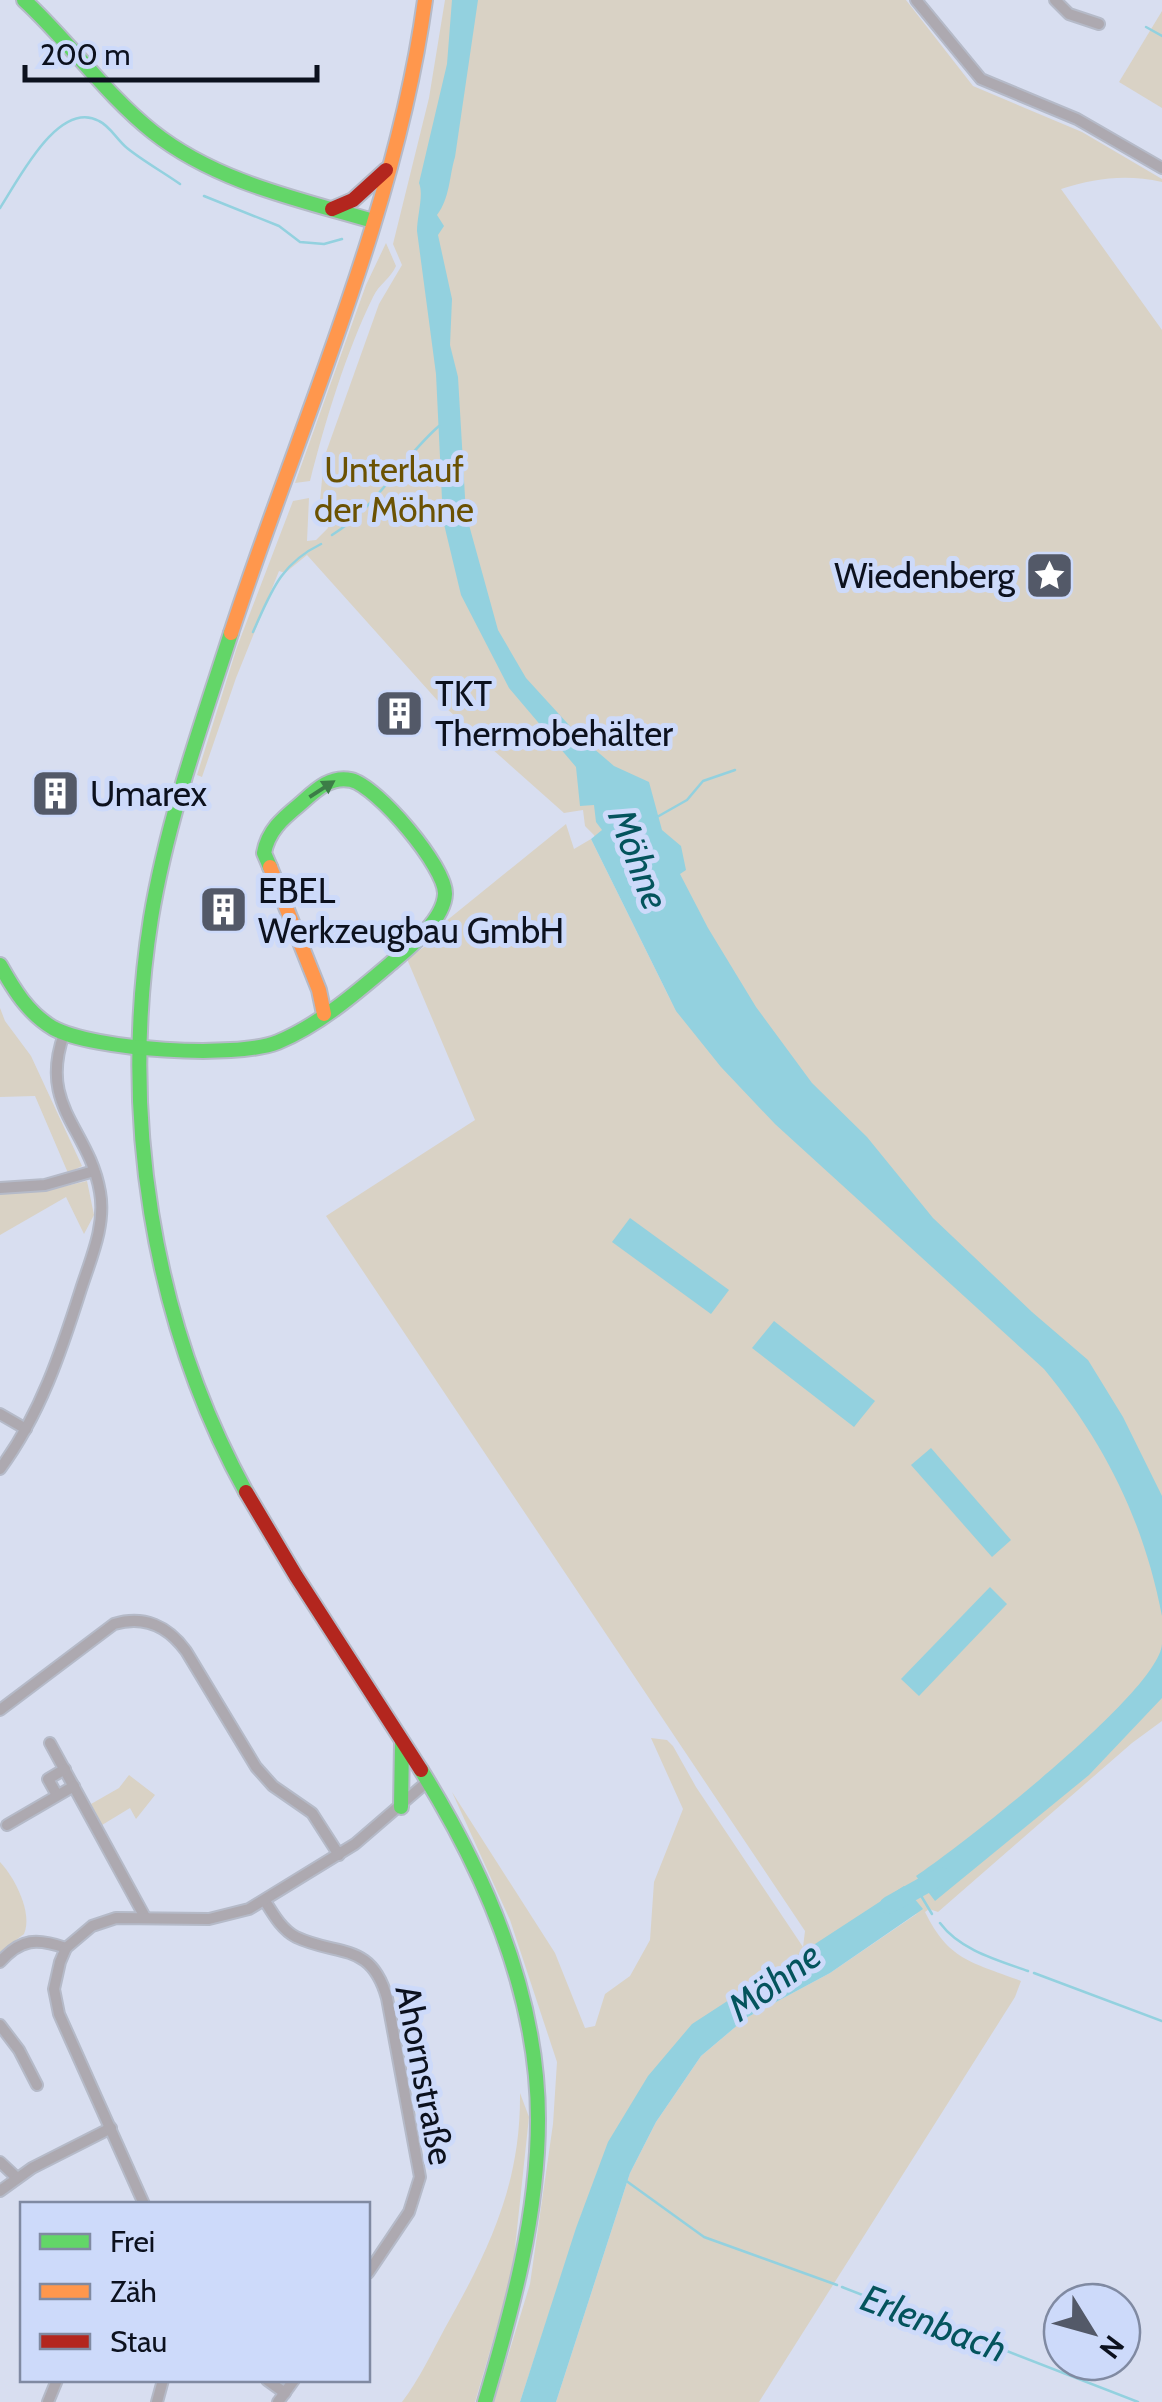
<svg xmlns="http://www.w3.org/2000/svg" width="1162" height="2402" font-family="Cabin,sans-serif">
<style>
.green{fill:#d9d2c5}
.water{fill:#93d1df}
.lines{fill:none;stroke-linecap:round;stroke-linejoin:round}
.stream{stroke:#93d1df;stroke-width:2.5}
.river{stroke:#93d1df;stroke-width:18}
.street-casing{stroke:#b5bac8;stroke-width:14}
.fast-casing{stroke:#b5bac8;stroke-width:18}
.slow-casing{stroke:#b5bac8;stroke-width:18}
.jam-casing{stroke:#b5bac8;stroke-width:18}
.street{stroke:#ada9b0;stroke-width:10}
.fast{stroke:#63d668;stroke-width:14}
.slow{stroke:#ff974d;stroke-width:14}
.jam{stroke:#b3261e;stroke-width:14}
.oneway{fill:#3c7d47}
.labels{text-anchor:middle;dominant-baseline:central;stroke-width:10;stroke-linejoin:round;paint-order:stroke}
.park-label{font-size:35px;fill:#6b5203;stroke:#cddafa}
.poi-label{font-size:35px;fill:#0c111e;stroke:#cddafa;text-anchor:start}
.street-label{font-size:35px;fill:#0c111e;stroke:#cddafa}
.water-label{font-size:38px;font-style:italic;fill:#04545d;stroke:#cddafa}
</style>
<rect width="100%" height="100%" fill="#d8def0"/>
<g class="green">
<path d="M445,0h461l67,86 109,46 80,47v3c-36,-8 -66,-4 -101,7l101,141v1391l-30,22 -194,169 -9,-3 -4,3c24,49 47,50 96,69l-6,16 -256,405h-203l74,-229 26,-51 45,-66 45,-38 84,-45 88,-60 -188,94 -148,206 -62,189h-26l36,-118 23,-160 4,-62 -47,-142 -58,-128 103,161 30,75 10,-2 10,-32 25,-18 20,-36 4,-58 29,-73 -32,-71 16,2 6,6 23,41 107,160 2,-16 -479,-715 149,-96 -68,-161 20,-14 -3,-6 142,-115 8,25 17,-10 85,172 -82,-176 -9,-9 -2,-16 -19,3 -127,-113 -130,-145 -22,18 -6,-2 -43,107 -34,99 -5,-2 40,-128 56,-146 16,-3 -2,43 9,-1 12,-12 -8,-27 4,-43 55,-154 23,-39 -9,-21 36,-146z"/>
<polygon points="1162,11 1162,108 1119,82"/>
<path d="M386,243l10,23c-5,12 -17,18 -23,31 -27,55 -48,125 -63,184l-15,2 71,-198z"/>
<polygon points="0,1008 5,1021 31,1056 82,1166 68,1173 35,1096 0,1097"/>
<polygon points="87,1181 94,1215 84,1234 66,1197 0,1235 0,1193 45,1191"/>
<polygon points="129,1775 155,1795 136,1819 130,1808 102,1825 91,1804 119,1788"/>
<path d="M0,1862c15,16 33,51 24,72l-24,18z"/>
<path d="M520,2093l9,24 -17,159 -37,126h-73c17,-22 30,-50 43,-74 44,-78 76,-144 75,-235z"/>
</g>
<g class="water">
<path d="M452,0h26l-23,157c-6,20 -5,41 -18,58l7,11 -6,9 14,64 -2,46 8,32 8,137 32,116 28,48 52,57 36,31 35,16 13,48 19,16 5,24 -6,4 28,54 48,79 56,76 55,54 66,81 99,94 56,48 35,57 39,79v120c-18,-94 -57,-173 -118,-247l-269,-245 -54,-57 -45,-56 -85,-172 11,-9 -6,-8 -2,-17 -14,1 -4,-39 -67,-79 -48,-93 -18,-75 -7,-146 -19,-143c0,-15 7,-36 2,-48l28,-119z"/>
<polygon points="630,1218 729,1290 711,1314 612,1242"/>
<polygon points="774,1321 875,1401 854,1427 752,1348"/>
<polygon points="931,1448 1011,1540 992,1557 911,1465"/>
<polygon points="990,1587 1007,1604 919,1696 901,1679"/>
<path d="M1162,1644v54l-73,77 -154,126 -19,-25c46,-31 243,-184 246,-232z"/>
<polygon points="904,1886 923,1909 830,1973 746,2018 701,2056 656,2122 630,2173 556,2402 520,2402 576,2228 608,2142 648,2076 692,2024"/>
</g>
<g class="lines">
<g class="stream">
<polyline points="1146,27 1162,36"/>
<polyline points="204,196 279,226 300,242 324,244 342,239"/>
<path d="M0,208c18,-27 58,-109 99,-87 11,5 18,19 28,27 16,13 36,24 53,36"/>
<path d="M332,535c45,-28 68,-75 107,-109"/>
<path d="M253,632c18,-40 27,-68 68,-88"/>
<polyline points="657,817 687,800 703,781 735,770"/>
<polyline points="917,1889 932,1914"/>
<path d="M940,1923c20,27 57,37 88,48"/>
<polyline points="1034,1973 1162,2021"/>
<polyline points="625,2180 704,2237 837,2285"/>
<polyline points="842,2287 1138,2402"/>
</g>
<polyline class="river" points="889,1905 941,1876"/>
<defs>
<g id="street">
<polyline points="916,0 981,79 1077,119 1162,168"/>
<polyline points="1055,0 1069,14 1099,24"/>
<polyline points="0,1188 45,1185 94,1171"/>
<polyline points="0,1414 26,1429"/>
<path d="M0,1469c40,-54 61,-117 81,-180 10,-31 25,-64 19,-97 -11,-64 -62,-85 -36,-158"/>
<path d="M0,1710l114,-86c30,-9 54,2 72,27l70,116 17,19 39,27 27,42"/>
<polyline points="50,1743 145,1917"/>
<polyline points="57,1795 48,1779 65,1769"/>
<polyline points="7,1825 74,1786"/>
<path d="M265,1901c8,13 17,29 31,36 42,20 75,4 91,61l33,179 -11,35 -41,61"/>
<path d="M0,1962c21,-24 37,-24 66,-14"/>
<polyline points="0,2025 19,2050 37,2085"/>
<polyline points="0,2162 17,2178"/>
<polyline points="0,2191 32,2168 111,2128"/>
<polyline points="144,2204 59,2014 54,1989 60,1962 66,1948 92,1926 116,1918 209,1919 249,1909 355,1844 427,1782"/>
<polyline points="267,2380 285,2393"/>
<polyline points="48,2402 57,2380"/>
<polyline points="157,2402 163,2380"/>
<polyline points="278,2402 294,2380"/>
</g>
<g id="fast">
<path d="M24,0c45,41 81,94 129,132 63,50 145,67 220,89"/>
<path d="M231,633c-30,93 -64,188 -80,285 -31,195 0,401 95,574"/>
<path d="M0,965c14,25 28,48 53,63 40,22 183,31 225,14 41,-17 78,-49 112,-78 19,-16 54,-44 55,-70 1,-27 -68,-108 -94,-114 -22,-5 -38,13 -52,25 -17,14 -31,26 -35,48l6,14"/>
<path d="M421,1770c64,103 117,225 117,349 0,97 -26,191 -53,283"/>
<polyline points="401,1807 402,1743"/>
</g>
<g id="slow">
<path d="M231,633c67,-205 165,-419 194,-633"/>
<polyline points="270,867 319,990 324,1014"/>
</g>
<g id="jam">
<polyline points="332,209 353,200 386,170"/>
<polyline points="246,1492 296,1576 421,1770"/>
</g>
</defs>
<use href="#street" class="street-casing"/>
<use href="#fast" class="fast-casing"/>
<use href="#slow" class="slow-casing"/>
<use href="#jam" class="jam-casing"/>
<use href="#street" class="street"/>
<use href="#fast" class="fast"/>
<use href="#slow" class="slow"/>
<use href="#jam" class="jam"/>
</g>
<defs><path id="oneway-solid" d="M-6-.8H1V-3.2L6.5 0L1 3.2V.8H-6Z" transform="scale(2.5)"/></defs>
<use class="oneway" href="#oneway-solid" transform="translate(322 789) rotate(-33)"/>
<defs>
<symbol id="sight-square" viewBox="-11 -11 22 22"><rect x="-9" y="-9" width="18" height="18" rx="4" fill="#535968" stroke="#cddafa"/><path d="M0-6L1.8-2.2L6-1.7L2.9 1.2L3.7 5.4L0 3.3L-3.7 5.4L-2.9 1.2L-6-1.7L-1.8-2.2Z" fill="#fff"/></symbol>
<symbol id="building-square" viewBox="-11 -11 22 22"><rect x="-9" y="-9" width="18" height="18" rx="4" fill="#535968" stroke="#cddafa"/><path d="M-4-6H4V6H1V3H-1V6H-4ZM-2.5-4.3h1.7v1.8h-1.7ZM.8-4.3h1.7v1.8H.8ZM-2.5-1h1.7V.8h-1.7ZM.8-1h1.7V.8H.8Z" fill="#fff"/></symbol>
</defs>
<g fill-rule="evenodd">
<use href="#sight-square" x="1022" y="548" width="55" height="55"/>
<use href="#building-square" x="372" y="686" width="55" height="55"/>
<use href="#building-square" x="28" y="766" width="55" height="55"/>
<use href="#building-square" x="196" y="882" width="55" height="55"/>
</g>
<g class="labels">
<g class="park-label">
<text x="394" y="469">Unterlauf<tspan x="394" dy="40">der Möhne</tspan></text>
</g>
<g class="poi-label">
<text x="1015" y="575" text-anchor="end">Wiedenberg</text>
<text x="435" y="693">TKT<tspan x="435" dy="40">Thermobehälter</tspan></text>
<text x="90" y="793">Umarex</text>
<text x="258" y="890">EBEL<tspan x="258" dy="40">Werkzeugbau GmbH</tspan></text>
</g>
<g class="street-label">
<text transform="translate(425 2075) rotate(79)">Ahornstraße</text>
</g>
<g class="water-label">
<text transform="translate(639 859) rotate(69)">Möhne</text>
<text transform="translate(774 1981) rotate(-36)">Möhne</text>
<text transform="translate(934 2323) rotate(21)">Erlenbach</text>
</g>
</g>
<rect x="20" y="2202" width="350" height="180" fill="#cddafa" stroke="#808aa2" stroke-width="2.5"/>
<rect x="40" y="2234" width="50" height="15" fill="#63d668" stroke="#808aa2" stroke-width="2.5"/>
<text x="110" y="2252" font-size="30" fill="#0c111e">Frei</text>
<rect x="40" y="2284" width="50" height="15" fill="#ff974d" stroke="#808aa2" stroke-width="2.5"/>
<text x="110" y="2302" font-size="30" fill="#0c111e">Zäh</text>
<rect x="40" y="2334" width="50" height="15" fill="#b3261e" stroke="#808aa2" stroke-width="2.5"/>
<text x="110" y="2352" font-size="30" fill="#0c111e">Stau</text>
<g transform="translate(1092 2332) rotate(127)"><circle r="48" fill="#cddafa" stroke="#808aa2" stroke-width="2.5"/>
<path d="M0-8L18 38L0 25L-18 38Z" fill="#535968"/>
<text y="-15" font-size="28" font-weight="bold" text-anchor="middle" fill="#0c111e">N</text>
</g>
<path d="M25 65v15h292v-15" fill="none" stroke="#0c111e" stroke-width="5"/>
<text x="40" y="65" font-size="30" fill="#0c111e" stroke="#cddafa" stroke-width="8" paint-order="stroke">200 m</text>
</svg>
